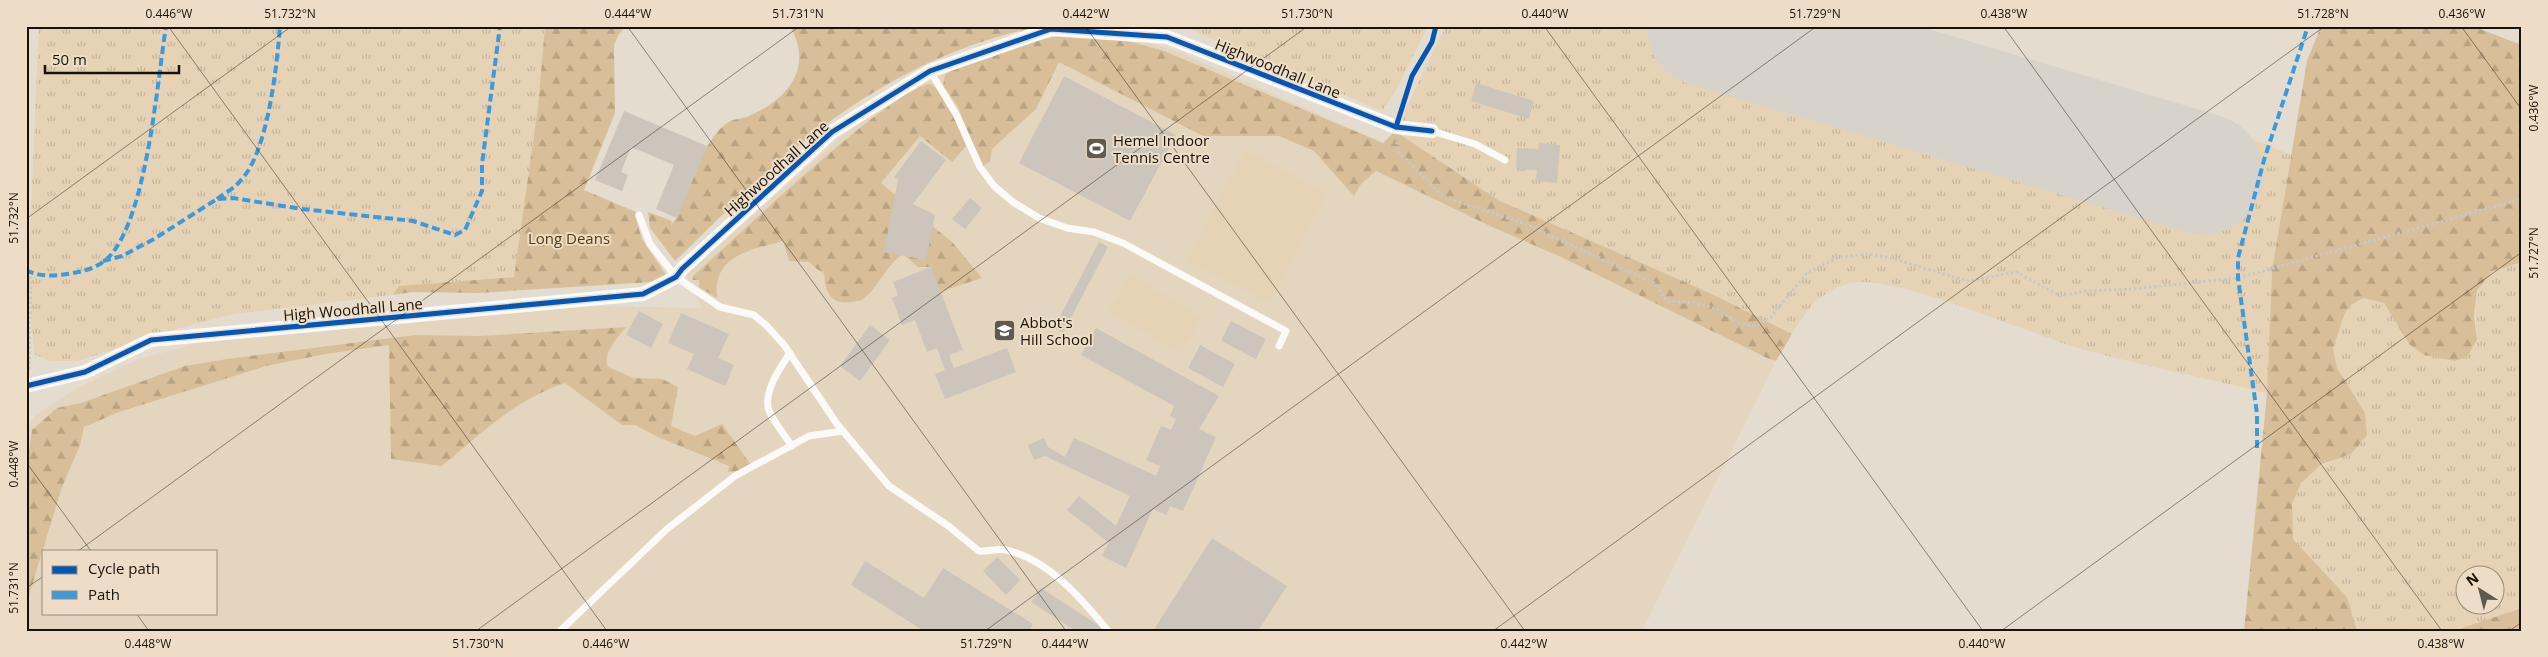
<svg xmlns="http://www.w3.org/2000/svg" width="2548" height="657" font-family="'Open Sans',sans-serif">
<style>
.built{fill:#e4d5bf;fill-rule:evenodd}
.grass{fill:url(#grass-tufts);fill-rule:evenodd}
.forest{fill:url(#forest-firs)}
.pitch{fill:#e6d3b6}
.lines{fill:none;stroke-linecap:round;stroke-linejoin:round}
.runway{stroke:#d7d2ca;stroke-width:121}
.building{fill:#ccc5bb}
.path{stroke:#cac8c4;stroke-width:3;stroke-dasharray:2.5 2.5;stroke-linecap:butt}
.lane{stroke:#fbfaf8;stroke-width:7}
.street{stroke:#fbfaf8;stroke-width:14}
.quiet{stroke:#3b9ade;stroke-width:4;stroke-dasharray:8 4;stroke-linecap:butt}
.cycleway-casing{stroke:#edddc6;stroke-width:8}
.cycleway{stroke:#0057b8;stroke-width:5}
.ticks{fill:none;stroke:#18120a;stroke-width:1;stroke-opacity:0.45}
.labels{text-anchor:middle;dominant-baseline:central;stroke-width:4;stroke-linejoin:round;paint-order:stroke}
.street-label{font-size:15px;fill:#18120a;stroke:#edddc6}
.poi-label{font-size:15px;fill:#18120a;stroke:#edddc6;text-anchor:start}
.park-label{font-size:15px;fill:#573c0b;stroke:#edddc6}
.neatline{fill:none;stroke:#18120a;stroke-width:2}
.ticks-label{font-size:12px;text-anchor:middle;fill:#18120a}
</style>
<defs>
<pattern id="grass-tufts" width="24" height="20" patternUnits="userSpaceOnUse" patternTransform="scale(1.25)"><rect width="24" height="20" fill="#e6d3b6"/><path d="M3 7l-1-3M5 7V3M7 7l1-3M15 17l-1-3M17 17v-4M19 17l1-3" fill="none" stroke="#c5b49b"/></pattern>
<pattern id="forest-firs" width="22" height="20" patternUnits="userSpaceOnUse" patternTransform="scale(1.25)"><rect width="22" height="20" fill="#d8bf99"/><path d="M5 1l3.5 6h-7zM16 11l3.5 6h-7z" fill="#b9a382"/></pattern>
</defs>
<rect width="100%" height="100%" fill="#e4dccf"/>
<path class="built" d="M1043,34l100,7 36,11 204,91 -11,26 120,58 69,30 215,104 -134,270h-1616v-185l3,-21 7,-10 43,-28 60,-28 63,-17 187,-23 84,-2 119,-11 110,2 -16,-33 155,-138 72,-54zM44,551h172v62h-172z"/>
<g class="grass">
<polygon points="39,26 545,26 538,106 514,277 399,286 393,295 234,314 169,331 78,361 50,361 34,354 28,272"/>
<polygon points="1182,26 1428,26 1395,92 1382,111"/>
<path d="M1446,26h445l372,117 28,12 -19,115 -5,123c-61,-15 -123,-27 -185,-44 -50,-13 -193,-79 -236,-65 -26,8 -41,28 -54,50l-80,-40 -214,-94 -103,-69z"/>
<path d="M2520,261l2,347 -66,23h-99l-10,-34 -54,-58c-1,-11 -3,-25 -1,-35 7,-31 33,-41 59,-50l14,-41 -28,-45 -4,-20 12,-35 5,-7 13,-8 21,5 10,14 83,22c-2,-21 -5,-57 17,-69 8,-4 18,-6 26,-9zM2466,574h30v30h-30z"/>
</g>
<g class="forest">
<polygon points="545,26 625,26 618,36 614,45 615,113 584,190 636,212 635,216 642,239 666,275 667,281 478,293 412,292 393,295 399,286 514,277 538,106"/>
<path d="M790,26h253c-90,16 -176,63 -246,121 -43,35 -82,76 -122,114l-25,-33 -2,-16 24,9 -1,4 6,-7c12,-28 25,-77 50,-95 5,-4 15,-4 22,-7 39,-17 65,-48 41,-90z"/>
<polygon points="2321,26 2472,26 2522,45 2522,262 2492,271 2477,291 2474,317 2477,339 2468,356 2455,361 2424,355 2409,344 2384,303 2363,298 2350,306 2345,313 2333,348 2337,368 2365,413 2367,435 2351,454 2322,464 2301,483 2292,504 2293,539 2347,597 2357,631 2244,631 2267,393 2272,270 2307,61"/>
<polygon points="1058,36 1120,39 1164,51 1383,143 1395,131 1498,200 1712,294 1792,334 1776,361 1767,358 1561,257 1492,227 1376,171 1361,184 1354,196 1314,151 1279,136 1203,136 1059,62 1036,109 992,149 990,161 982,167 958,107 943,85 945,75 950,71 1024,44"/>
<path d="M931,84c18,12 27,42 35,62l-14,16 -32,-26 -39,47 72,60 29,35 -49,16 -2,-27h-13l-15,-13c-18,12 -24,33 -41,46 -27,7 -36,0 -38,-27l-7,-4 -8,-7 -20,-1 -6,-20c-33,9 -71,15 -66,57l-18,-11v-7h-6v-4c38,-33 200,-190 238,-192z"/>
<path d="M626,327c-8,10 -24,27 -18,40l26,11 28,1 16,8 -7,39 24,10 27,-12 29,41 -13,6 -10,1 1,-6 -71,-29 -23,-12h-13l-57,-42c-49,16 -84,51 -123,83l-51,-7 -2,-114 -64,9 -59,12 -147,46 -35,15 -4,18 -18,42 -36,118v-130l6,-45 25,-22 24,-5 104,-37 42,-7 188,-24 65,1z"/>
<polygon points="2522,608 2522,631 2456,631 2459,629"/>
</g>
<g class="pitch">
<polygon points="1245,150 1327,193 1269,303 1187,260"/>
<polygon points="1130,275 1202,317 1181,353 1109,311"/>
</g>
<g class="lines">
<polyline class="runway" points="1707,26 2203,174"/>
</g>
<g class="building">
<polygon points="1064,76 1176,135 1130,221 1019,163"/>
<polygon points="1476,83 1534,101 1529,119 1471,101"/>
<polygon points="624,111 707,146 677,218 656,209 674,165 631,147 621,172 628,175 622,191 595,180"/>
<polygon points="921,141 946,160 913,204 935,215 926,260 884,252 898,180 894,177"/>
<polygon points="1539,143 1560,145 1557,183 1536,181 1537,170 1516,169 1517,148 1538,149"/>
<polygon points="970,198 982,208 965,229 952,219"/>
<polygon points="1099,242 1108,247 1063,333 1054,328"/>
<polygon points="931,267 963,350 949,355 954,368 1007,348 1016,372 945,399 935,374 945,370 937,348 927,352 915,320 902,325 892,298 898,295 893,282"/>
<polygon points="639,311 663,324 651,348 626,335"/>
<polygon points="681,313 729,334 718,358 734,365 725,386 687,369 694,354 668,343"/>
<polygon points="1231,321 1266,339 1256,359 1221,341"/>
<polygon points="870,325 890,340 860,381 840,366"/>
<polygon points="1096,328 1219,396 1199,429 1216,437 1183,511 1170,506 1166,515 1153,509 1126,568 1102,556 1109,543 1067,510 1079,496 1116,526 1130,496 1045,456 1034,460 1028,445 1044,438 1048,447 1065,457 1074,438 1156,476 1160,466 1146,460 1161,426 1171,430 1176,419 1170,416 1174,406 1081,355"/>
<polygon points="1200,345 1235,364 1223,387 1188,368"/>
<polygon points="1212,538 1287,586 1258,631 1153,631"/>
<polygon points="997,557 1020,580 1006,595 983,571"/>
<polygon points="865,561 924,598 943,568 1033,624 1029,631 961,631 957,628 956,631 924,631 851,585"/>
<polygon points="1041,588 1107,631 1076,631 1031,602"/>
</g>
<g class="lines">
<g class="path">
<polyline points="1397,142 1397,150 1443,197 1523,223 1654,283 1667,301 1696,303 1717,309 1738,323 1755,326 1770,318 1807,273 1839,257 1869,254 1891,258 1967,281 2016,272 2060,296 2086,291 2131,289 2238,278 2522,199"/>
<polyline points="29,369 31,273"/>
<polyline points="26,422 28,401"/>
</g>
<g class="lane">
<polyline points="930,71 956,114 980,167 994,186 1013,202 1039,218 1067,228 1094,232 1123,243 1286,331 1279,346"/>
<polyline points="1432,131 1475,144 1505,160"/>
<path d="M639,215l11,29 26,33 44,30 34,8 13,11 17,19 53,79 52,62 58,39 32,26c9,1 18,-3 27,-1 42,9 76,49 102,81"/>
<path d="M790,353c-10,15 -25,36 -22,55 2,9 18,29 24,38"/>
<polyline points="560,631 667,529 735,476 809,436 843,431"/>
</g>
<polyline class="street" points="26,386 85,372 151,340 643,294 676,277 682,269 832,132 930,71 1051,29 1167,37 1396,127 1432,131"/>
<g class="quiet">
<path d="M217,199c8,-6 18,-11 24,-19 27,-28 36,-115 39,-154"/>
<polyline points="103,261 122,256 154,239 217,199 233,198 302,209 413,221 455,235 465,230 482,191 482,164 500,26"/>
<path d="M26,270c13,7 28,6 41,4 15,-2 31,-6 42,-17 38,-41 48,-173 57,-231"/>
<polyline points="2257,448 2257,414 2238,278 2238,258 2264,160 2308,26"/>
</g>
<defs>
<g id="cycleway">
<polyline points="1396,127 1412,76 1432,42 1436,26"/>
<polyline points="26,386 85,372 151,340 643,294 676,277 682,269 832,132 930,71 1051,29 1167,37 1396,127 1432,131"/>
</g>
</defs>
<use href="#cycleway" class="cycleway-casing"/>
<use href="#cycleway" class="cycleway"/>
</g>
<path class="ticks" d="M168,26l439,605M627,26l439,605M1085,26l440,605M1544,26l439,605M2003,26l439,605M2461,26l61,84M26,219l266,-193M26,462l65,89M78,551l722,-525M26,588l18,-12M136,613l13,18M476,631l832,-605M985,631l832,-605M1493,631l832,-605M2001,631l521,-379M2509,631l13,-9"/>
<defs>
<symbol id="stadium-square" viewBox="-11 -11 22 22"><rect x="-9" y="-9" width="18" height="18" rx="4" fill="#5f594f" stroke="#edddc6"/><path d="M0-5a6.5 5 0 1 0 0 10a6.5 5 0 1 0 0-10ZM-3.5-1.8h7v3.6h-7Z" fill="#fff"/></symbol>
<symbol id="school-square" viewBox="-11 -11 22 22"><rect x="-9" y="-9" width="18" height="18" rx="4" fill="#5f594f" stroke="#edddc6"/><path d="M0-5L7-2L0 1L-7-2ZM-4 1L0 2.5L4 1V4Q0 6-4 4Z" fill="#fff"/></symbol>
</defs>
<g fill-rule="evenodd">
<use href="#stadium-square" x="1084" y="136" width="25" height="25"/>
<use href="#school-square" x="992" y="318" width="25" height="25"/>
</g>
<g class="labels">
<g class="street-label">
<text transform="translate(1278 68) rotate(22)">Highwoodhall Lane</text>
<text transform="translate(776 168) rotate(-42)">Highwoodhall Lane</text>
<text transform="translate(353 309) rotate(-5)">High Woodhall Lane</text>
</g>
<g class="poi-label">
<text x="1113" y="140">Hemel Indoor<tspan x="1113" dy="17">Tennis Centre</tspan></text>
<text x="1020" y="322">Abbot's<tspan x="1020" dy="17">Hill School</tspan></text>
</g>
<g class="park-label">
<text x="569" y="238">Long Deans</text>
</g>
</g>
<rect width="2548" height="657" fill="none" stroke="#edddc6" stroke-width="55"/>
<rect x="42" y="550" width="175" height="65" fill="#edddc6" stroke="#988c7b"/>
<rect x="52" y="566" width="25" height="8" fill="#0057b8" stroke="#988c7b"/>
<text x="88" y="574" font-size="15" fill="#18120a">Cycle path</text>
<rect x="52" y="591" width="25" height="8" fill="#3b9ade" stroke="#988c7b"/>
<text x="88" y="600" font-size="15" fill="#18120a">Path</text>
<g transform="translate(2480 590) rotate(324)"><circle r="24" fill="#edddc6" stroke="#988c7b"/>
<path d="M0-4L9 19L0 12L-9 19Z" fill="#5f594f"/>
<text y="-8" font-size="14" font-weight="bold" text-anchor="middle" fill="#18120a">N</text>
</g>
<path d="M45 65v8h134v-8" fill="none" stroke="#18120a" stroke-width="2.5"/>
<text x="52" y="65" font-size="15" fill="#18120a" stroke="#edddc6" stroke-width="4" paint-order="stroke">50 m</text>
<rect x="28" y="28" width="2492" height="602" class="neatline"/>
<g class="ticks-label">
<text x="169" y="18">0.446°W</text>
<text x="290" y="18">51.732°N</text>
<text x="628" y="18">0.444°W</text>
<text x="798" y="18">51.731°N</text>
<text x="1086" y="18">0.442°W</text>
<text x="1307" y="18">51.730°N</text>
<text x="1545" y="18">0.440°W</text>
<text x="1815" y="18">51.729°N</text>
<text x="2004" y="18">0.438°W</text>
<text x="2323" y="18">51.728°N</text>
<text x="2462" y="18">0.436°W</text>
<text transform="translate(2534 108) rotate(-90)" y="4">0.436°W</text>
<text transform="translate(14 218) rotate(-90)" y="4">51.732°N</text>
<text transform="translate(2534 253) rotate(-90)" y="4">51.727°N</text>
<text transform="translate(14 464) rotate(-90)" y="4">0.448°W</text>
<text transform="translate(14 588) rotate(-90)" y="4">51.731°N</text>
<text x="148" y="648">0.448°W</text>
<text x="478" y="648">51.730°N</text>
<text x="606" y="648">0.446°W</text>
<text x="986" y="648">51.729°N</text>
<text x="1065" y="648">0.444°W</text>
<text x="1524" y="648">0.442°W</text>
<text x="1982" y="648">0.440°W</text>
<text x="2441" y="648">0.438°W</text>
</g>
</svg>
